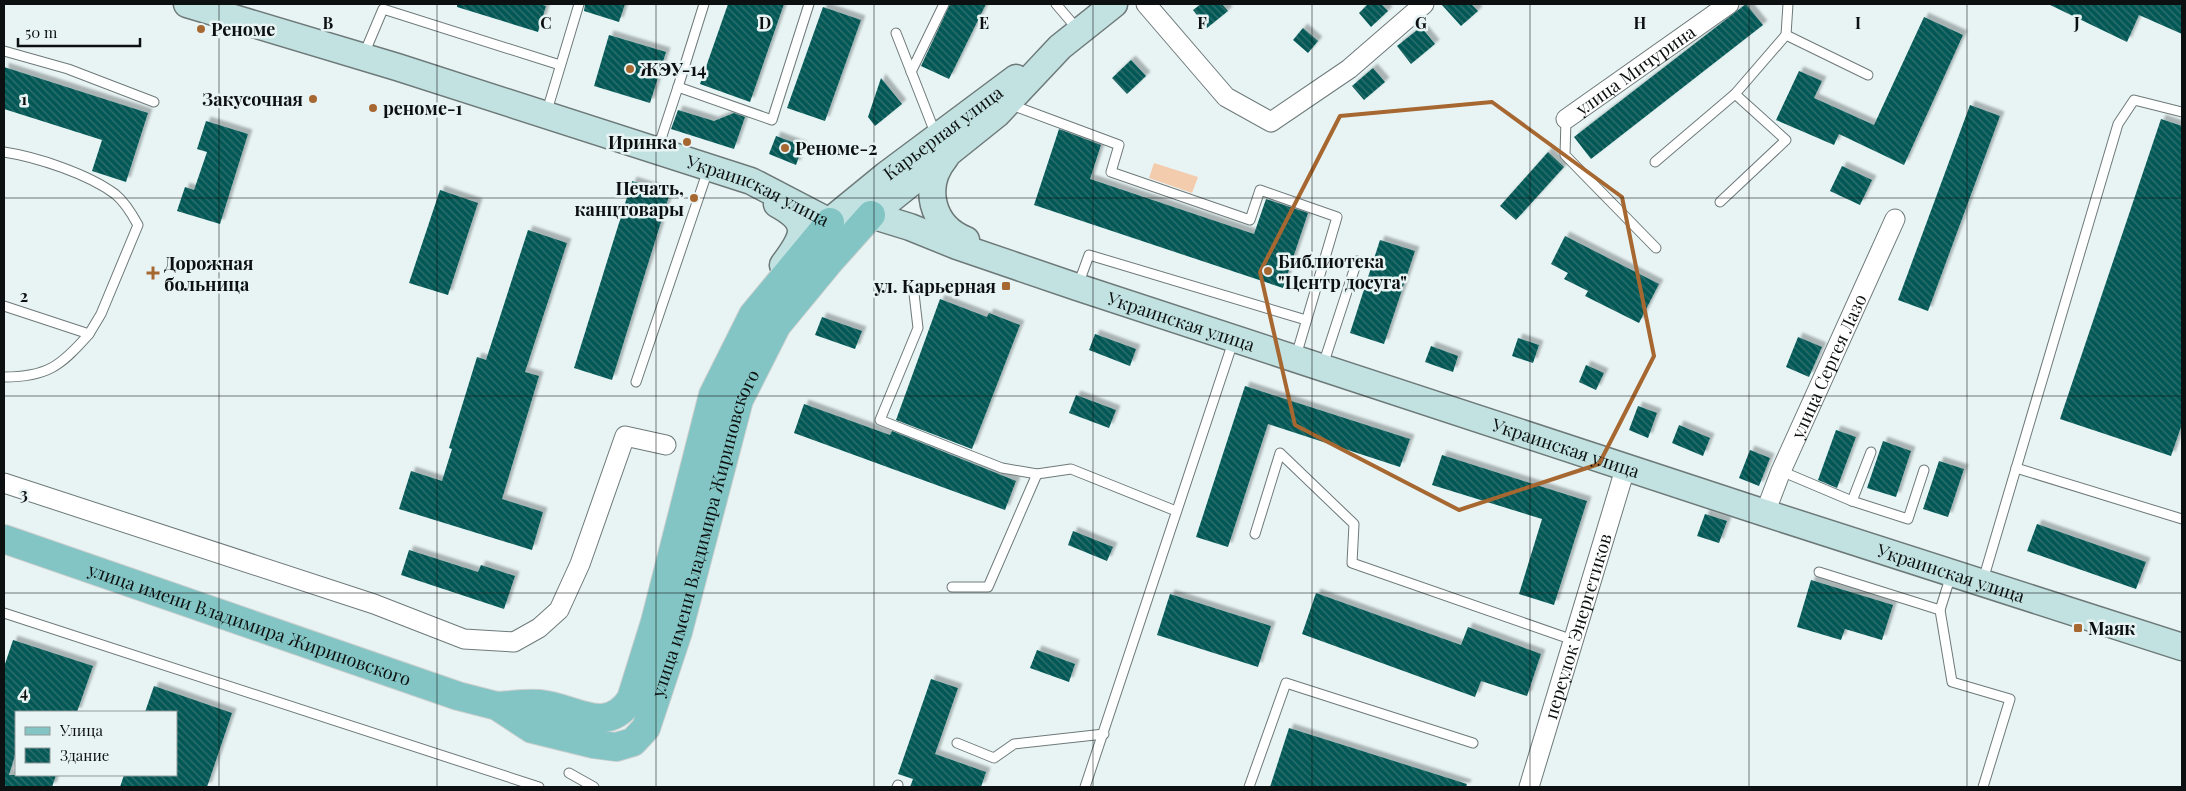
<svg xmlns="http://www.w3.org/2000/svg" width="2186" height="791" font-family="'Playfair Display',serif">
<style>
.pitch{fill:#f3cbad}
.building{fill:url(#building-back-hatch);filter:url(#shadow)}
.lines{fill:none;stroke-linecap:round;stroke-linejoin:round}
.lane-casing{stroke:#6e7979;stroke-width:11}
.street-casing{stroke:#6e7979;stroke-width:21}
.secondary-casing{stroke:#6e7979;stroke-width:29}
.primary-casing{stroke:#cecfcf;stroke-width:30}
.lane{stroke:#fff;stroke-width:9}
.street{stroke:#fff;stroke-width:19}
.secondary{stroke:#c1e2e1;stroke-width:26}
.primary{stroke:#83c5c4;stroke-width:28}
.marked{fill:none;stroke:#a76730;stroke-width:4;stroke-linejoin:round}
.grid{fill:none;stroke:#0c1010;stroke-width:1;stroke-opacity:0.55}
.poi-dot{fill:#a76730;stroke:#e8f4f4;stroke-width:2}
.labels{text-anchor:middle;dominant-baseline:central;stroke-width:5;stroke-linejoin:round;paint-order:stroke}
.poi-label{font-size:18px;font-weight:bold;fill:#0c1010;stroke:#e8f4f4;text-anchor:start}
.street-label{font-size:18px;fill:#0c1010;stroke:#e8f4f4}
.grid-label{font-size:16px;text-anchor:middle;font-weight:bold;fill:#0c1010;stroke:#e8f4f4;stroke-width:5;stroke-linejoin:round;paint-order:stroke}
</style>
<defs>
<pattern id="building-back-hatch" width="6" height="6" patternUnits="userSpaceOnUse" patternTransform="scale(1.25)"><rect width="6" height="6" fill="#065957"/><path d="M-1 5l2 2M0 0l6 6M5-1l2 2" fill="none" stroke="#32706f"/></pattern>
<filter id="shadow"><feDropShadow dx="4.5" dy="-4.5" stdDeviation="1" flood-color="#0004"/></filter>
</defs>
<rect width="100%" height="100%" fill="#e8f4f4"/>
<polygon class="pitch" points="1154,163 1198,177 1192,193 1149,178"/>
<g class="building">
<polygon points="457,4 539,4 546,6 538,32 457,7"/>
<polygon points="585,4 625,4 619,22 584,11"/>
<polygon points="728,4 784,4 750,102 700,84"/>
<polygon points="950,4 986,4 949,79 921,66"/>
<polygon points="1201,4 1222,4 1228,11 1207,28 1193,10"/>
<polygon points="1368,4 1381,4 1388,11 1371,27 1359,13"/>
<polygon points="1441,4 1471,4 1478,11 1461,26"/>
<polygon points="1746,4 1763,25 1591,159 1574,137"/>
<polygon points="2048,4 2182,4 2182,34 2139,15 2127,42"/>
<polygon points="823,7 861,20 825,121 787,108"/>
<polygon points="1924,17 1963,35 1904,165 1839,134 1834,145 1776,120 1799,71 1822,81 1814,98 1874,125"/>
<polygon points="1421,27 1435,44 1411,64 1397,46"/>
<polygon points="1303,28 1318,41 1308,53 1293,40"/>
<polygon points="609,35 666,52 650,103 594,86"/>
<polygon points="1131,60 1146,76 1127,94 1112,78"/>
<polygon points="4,67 148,113 126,182 92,171 102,140 4,109"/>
<polygon points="1373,68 1385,82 1364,100 1352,86"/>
<polygon points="881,78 902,104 875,126 868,117"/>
<polygon points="1970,105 2000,116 1928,311 1898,300"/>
<polygon points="678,110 714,121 734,113 745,117 734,149 671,129"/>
<polygon points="2161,119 2182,126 2182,424 2171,456 2060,419"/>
<polygon points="206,121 248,134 220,224 177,211 185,187 194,190 207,152 197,149"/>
<polygon points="1059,129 1101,145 1090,179 1254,234 1266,199 1308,213 1283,288 1034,205"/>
<polygon points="776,136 803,146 796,165 769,154"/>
<polygon points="1548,152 1564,167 1516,220 1500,206"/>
<polygon points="1842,166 1872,180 1860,205 1830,191"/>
<polygon points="632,181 670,193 612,380 574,368"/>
<polygon points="440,190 478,203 448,295 409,283"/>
<polygon points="528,230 567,243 525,372 539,376 502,499 543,512 532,550 399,509 411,471 442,481 452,449 449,448 477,357 486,360"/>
<polygon points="1565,236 1659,284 1639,323 1585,296 1588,291 1564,279 1568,273 1551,264"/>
<polygon points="1380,240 1415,251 1384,344 1350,333"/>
<polygon points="940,299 987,317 989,313 1020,325 972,449 896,420"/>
<polygon points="822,317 862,331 855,349 815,335"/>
<polygon points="1095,334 1136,349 1130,366 1089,350"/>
<polygon points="1798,337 1822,347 1809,377 1786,367"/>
<polygon points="1518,338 1539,345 1533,363 1512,356"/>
<polygon points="1431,346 1458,356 1453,372 1425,362"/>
<polygon points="1586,365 1604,373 1596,390 1579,382"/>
<polygon points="1245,386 1410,439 1400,467 1268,424 1228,547 1196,537"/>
<polygon points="1076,395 1116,410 1109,428 1069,413"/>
<polygon points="804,404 890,435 892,431 1016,481 1005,510 794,433"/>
<polygon points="1638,406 1657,413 1648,438 1629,430"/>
<polygon points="1679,425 1710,438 1703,456 1672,443"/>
<polygon points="1836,430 1856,437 1837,488 1818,480"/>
<polygon points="1883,441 1911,451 1896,497 1867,488"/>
<polygon points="1750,450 1770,458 1759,486 1739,478"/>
<polygon points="1442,455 1587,501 1554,605 1519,594 1542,519 1432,485"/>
<polygon points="1939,461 1964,469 1948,517 1923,509"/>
<polygon points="1705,514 1727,521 1719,543 1697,536"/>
<polygon points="2037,524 2146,562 2136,589 2027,551"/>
<polygon points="1073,531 1113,547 1107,561 1068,545"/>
<polygon points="409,550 478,572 481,565 515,576 504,609 401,575"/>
<polygon points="1811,580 1893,605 1882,640 1845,629 1841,640 1797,627"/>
<polygon points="1316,593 1461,645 1468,627 1541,654 1527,696 1481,681 1475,697 1302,634"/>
<polygon points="1170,594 1271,626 1258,667 1157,635"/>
<polygon points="13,640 93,666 77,712 16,712 16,752 9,775 56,775 52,787 4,787 4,667"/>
<polygon points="1037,650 1075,664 1069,682 1030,668"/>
<polygon points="931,679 958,688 935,754 986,772 981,787 910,787 913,779 898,774"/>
<polygon points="154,686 232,713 207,787 120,787 124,775 176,775 176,712 145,712"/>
<polygon points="1289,728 1467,784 1466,787 1270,787"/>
</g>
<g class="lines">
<defs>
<g id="lane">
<polyline points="1056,4 1079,31"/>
<polyline points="896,33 934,130"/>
<polyline points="1786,35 1868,75"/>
<polyline points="1786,35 1788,4"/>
<polyline points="4,51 68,69 154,102"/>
<polyline points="364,54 383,9 560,65"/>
<polyline points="911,72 944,4"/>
<polyline points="678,87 704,4"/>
<polyline points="1017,107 1119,145 1111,172 1250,220 1260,190 1337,217 1296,356"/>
<polyline points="546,114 579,4"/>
<polyline points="1566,119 1565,155 1656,248"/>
<polyline points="658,148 678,87 772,120 809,4"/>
<path d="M4,152c33,5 84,22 111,42 10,8 17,20 23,31l-37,89 -12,20 -85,-28"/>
<polyline points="1655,162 1735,94 1786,35"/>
<polyline points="1720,202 1786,140 1735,94"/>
<polyline points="913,285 918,328 880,420 1002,468 1037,474 1071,469 1176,511"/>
<polyline points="1078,285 1089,255 1306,320"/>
<polyline points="1323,365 1357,261"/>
<path d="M4,377c43,0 57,-11 85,-43"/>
<polyline points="636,382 708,170"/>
<polyline points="2016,468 2182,519"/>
<polyline points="1781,471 1852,501 1908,519 1924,470"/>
<polyline points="1852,501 1871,452"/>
<polyline points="1255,534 1280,453 1354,524 1352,563 1573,640"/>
<polyline points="1819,572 1940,610"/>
<polyline points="1951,575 1940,610 1952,682 2010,699 1983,787"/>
<polyline points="1983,580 2118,124 2134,100 2182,112"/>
<polyline points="952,587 988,587 1037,474"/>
<polyline points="4,613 539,787"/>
<polyline points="957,743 994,758 1014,744 1104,734"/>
<polyline points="569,773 594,787"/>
<polyline points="897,787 898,785"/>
<polyline points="1085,787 1233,342"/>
<polyline points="1249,787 1286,683 1473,743"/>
</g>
<g id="street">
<polyline points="1146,4 1226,97 1271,122 1349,69 1424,4"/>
<path id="s1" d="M1566,119l163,-115"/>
<polyline points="4,483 374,604 464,639 514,642 539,628 559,610 580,564 625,436 666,445"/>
<path id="s2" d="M1765,513l16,-42 114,-252"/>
<path id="s3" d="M1529,787l97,-321"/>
</g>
<g id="secondary">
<path id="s4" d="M187,4l210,63 354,114 79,41 11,2 17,-8 13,-1 39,12 47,19 120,41 688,226 417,134"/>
<path d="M945,158c-23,28 -14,68 21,82"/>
<path d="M777,204c35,19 27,33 6,61"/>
<polyline points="871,215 997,114 1060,47 1114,4"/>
<path id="s5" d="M831,220l55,-45 130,-97"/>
</g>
<g id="primary">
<path id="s6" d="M4,539l454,157 39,10 35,23 61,15 23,3 17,-5 13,-14 32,-96 61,-232 38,-75 52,-63 42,-47"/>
<path d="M497,706c14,-1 29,-3 43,-2 34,3 66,33 91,-5l24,-77 58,-227 40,-80 77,-93"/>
</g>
</defs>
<use href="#lane" class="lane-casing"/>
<use href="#street" class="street-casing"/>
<use href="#secondary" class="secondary-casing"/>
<use href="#primary" class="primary-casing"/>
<use href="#lane" class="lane"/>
<use href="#street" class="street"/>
<use href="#secondary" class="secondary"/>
<use href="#primary" class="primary"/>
</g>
<path class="marked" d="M1492,102l130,95 32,159 -55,108 -140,46 -164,-85 -35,-153 80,-156z"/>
<path class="grid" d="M219,4v783M437,4v783M656,4v783M874,4v783M1093,4v783M1312,4v783M1530,4v783M1749,4v783M1967,4v783M4,198h2178M4,396h2178M4,593h2178"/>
<g class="poi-dot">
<circle cx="201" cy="29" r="5"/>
<circle cx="630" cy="69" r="5"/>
<circle cx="313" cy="99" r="5"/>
<circle cx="373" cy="108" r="5"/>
<circle cx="687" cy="142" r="5"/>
<circle cx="785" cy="148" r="5"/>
<circle cx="694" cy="198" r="5"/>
<circle cx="1268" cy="271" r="5"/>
<path d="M150.5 265.5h5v5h5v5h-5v5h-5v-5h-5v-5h5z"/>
<rect x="1001" y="281" width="10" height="10" rx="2.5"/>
<rect x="2073" y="623" width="10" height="10" rx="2.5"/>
</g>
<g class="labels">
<g class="poi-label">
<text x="211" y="29">Реноме</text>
<text x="640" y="69">ЖЭУ-14</text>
<text x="303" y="99" text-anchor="end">Закусочная</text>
<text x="383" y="108">реноме-1</text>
<text x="677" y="142" text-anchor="end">Иринка</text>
<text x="795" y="148">Реноме-2</text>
<text x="684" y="188" text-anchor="end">Печать,<tspan x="684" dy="21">канцтовары</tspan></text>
<text x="1278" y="261">Библиотека<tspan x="1278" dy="21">"Центр досуга"</tspan></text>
<text x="164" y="263">Дорожная<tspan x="164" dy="21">больница</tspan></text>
<text x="996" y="286" text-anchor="end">ул. Карьерная</text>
<text x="2088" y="628">Маяк</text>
</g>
<g class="street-label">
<text stroke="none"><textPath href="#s1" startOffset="85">улица Мичурина</textPath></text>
<text stroke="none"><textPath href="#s5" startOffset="142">Карьерная улица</textPath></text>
<text stroke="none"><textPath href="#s4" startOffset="601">Украинская улица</textPath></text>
<text stroke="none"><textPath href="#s4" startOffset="1051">Украинская улица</textPath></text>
<text stroke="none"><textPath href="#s2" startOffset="160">улица Сергея Лазо</textPath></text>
<text stroke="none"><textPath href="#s4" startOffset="1456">Украинская улица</textPath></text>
<text stroke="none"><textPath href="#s6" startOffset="889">улица имени Владимира Жириновского</textPath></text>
<text stroke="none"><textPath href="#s4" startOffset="1861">Украинская улица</textPath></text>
<text stroke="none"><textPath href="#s6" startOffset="260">улица имени Владимира Жириновского</textPath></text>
<text stroke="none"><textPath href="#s3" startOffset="168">переулок Энергетиков</textPath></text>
</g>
</g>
<g class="grid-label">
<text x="328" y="29">B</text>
<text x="546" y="29">C</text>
<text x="765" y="29">D</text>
<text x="984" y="29">E</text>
<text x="1202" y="29">F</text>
<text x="1421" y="29">G</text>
<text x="1640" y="29">H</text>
<text x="1858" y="29">I</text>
<text x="2077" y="29">J</text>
<text x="24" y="105">1</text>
<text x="24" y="302">2</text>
<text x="24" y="500">3</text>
<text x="24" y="698">4</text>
</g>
<rect width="2186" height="791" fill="none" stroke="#0c1010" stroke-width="10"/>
<rect x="15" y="711" width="162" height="65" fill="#e8f4f4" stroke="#909999"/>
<rect x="25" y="727" width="25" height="8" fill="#83c5c4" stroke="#909999"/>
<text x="60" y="736" font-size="15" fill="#0c1010">Улица</text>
<rect x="25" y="748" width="25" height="15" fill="url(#building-back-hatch)" stroke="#909999"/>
<text x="60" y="761" font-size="15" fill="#0c1010">Здание</text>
<path d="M18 38v8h122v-8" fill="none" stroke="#0c1010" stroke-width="2.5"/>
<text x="25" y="38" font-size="15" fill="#0c1010" stroke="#e8f4f4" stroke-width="4" paint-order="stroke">50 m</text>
</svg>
